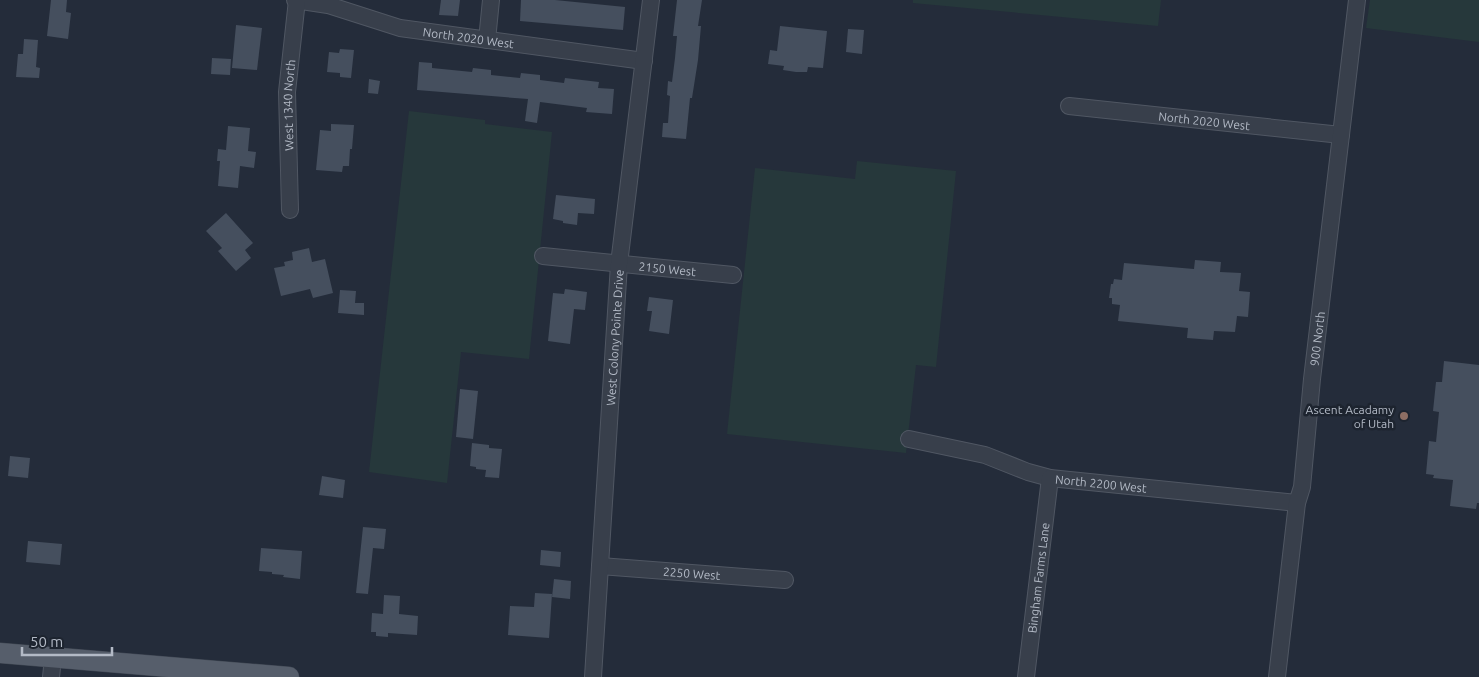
<svg xmlns="http://www.w3.org/2000/svg" width="1479" height="677" font-family="Ubuntu,sans-serif">
<style>
.green{fill:#26383b}
.building{fill:#454f5e}
.lines{fill:none;stroke-linecap:round;stroke-linejoin:round}
.minor-casing{stroke:#505763;stroke-width:18}
.major-casing{stroke:#414854;stroke-width:21}
.minor{stroke:#383f4b;stroke-width:16}
.major{stroke:#565e6b;stroke-width:20}
.education-dot{fill:#8d6e63;stroke:#1d242f;stroke-width:2}
.labels{text-anchor:middle;dominant-baseline:central;stroke-width:5;stroke-linejoin:round;paint-order:stroke}
.street-label{font-size:12px;fill:#b3bac6;stroke:#1d242f}
.poi-label{font-size:12px;fill:#b3bac6;stroke:#1d242f;text-anchor:end}
</style>
<rect width="100%" height="100%" fill="#242c3a"/>
<g class="green">
<polygon points="913,0 1161,0 1158,26 913,3"/>
<polygon points="1370,0 1479,0 1479,42 1366,28"/>
<polygon points="409,111 485,120 485,124 552,132 529,359 461,352 447,483 369,472"/>
<polygon points="857,161 956,171 936,367 916,365 906,453 727,434 755,168 855,179"/>
</g>
<g class="building">
<polygon points="51,0 67,0 66,12 71,13 68,39 47,36"/>
<polygon points="441,0 460,0 458,16 439,15"/>
<polygon points="521,0 555,0 625,7 623,30 520,21"/>
<polygon points="677,0 702,0 698,26 701,26 698,60 692,98 690,98 686,139 662,137 663,123 668,123 670,96 667,95 668,81 672,82 675,58 677,36 673,36"/>
<polygon points="236,25 262,28 257,70 232,68"/>
<polygon points="780,26 827,31 823,68 808,67 807,72 796,72 783,70 784,66 768,64 770,50 777,51"/>
<polygon points="848,29 864,30 862,54 846,52"/>
<polygon points="24,39 38,40 36,67 40,68 39,78 16,77 18,54 23,54"/>
<polygon points="340,49 354,50 351,78 340,77 340,73 327,72 329,52 339,53"/>
<polygon points="212,58 231,59 230,75 211,74"/>
<polygon points="419,62 432,63 432,68 472,72 473,68 491,70 491,75 520,78 521,73 540,75 540,80 564,83 565,78 599,82 598,88 614,89 612,114 586,112 587,108 540,102 537,123 525,121 528,99 417,90"/>
<polygon points="369,79 380,81 378,94 368,93"/>
<polygon points="331,124 354,125 352,149 350,149 349,166 343,166 342,172 316,170 320,130 331,131"/>
<polygon points="228,126 250,128 248,151 256,152 254,168 240,166 238,188 218,186 220,161 217,161 218,149 226,150"/>
<polygon points="556,195 595,199 594,214 578,213 577,225 563,223 563,221 553,219"/>
<polygon points="226,213 253,243 245,250 251,258 236,271 218,251 222,248 206,231"/>
<polygon points="309,248 312,262 325,259 333,293 313,298 310,289 281,296 274,268 285,266 284,262 293,260 292,252"/>
<polygon points="1195,260 1221,262 1220,272 1241,273 1239,291 1250,292 1248,317 1237,316 1235,332 1214,331 1213,340 1187,338 1188,328 1118,321 1120,305 1112,304 1112,298 1109,298 1111,284 1113,284 1114,279 1122,280 1124,263 1194,269"/>
<polygon points="565,289 587,292 585,310 574,309 570,344 548,341 553,293 564,294"/>
<polygon points="340,290 356,291 355,303 364,303 364,315 338,313"/>
<polygon points="649,297 673,300 669,334 649,331 652,311 647,311"/>
<polygon points="1444,361 1479,365 1479,503 1477,503 1476,509 1450,506 1453,480 1433,478 1434,475 1426,474 1429,441 1436,442 1439,412 1433,411 1436,382 1442,382"/>
<polygon points="460,389 478,391 473,439 456,437"/>
<polygon points="472,443 489,445 489,448 502,449 499,478 485,477 486,470 476,469 476,467 470,466"/>
<polygon points="10,456 30,458 28,478 8,476"/>
<polygon points="322,476 345,480 343,498 319,495"/>
<polygon points="363,527 386,529 384,549 373,548 368,594 356,593"/>
<polygon points="28,541 62,544 60,565 26,562"/>
<polygon points="261,548 302,551 300,579 283,577 284,575 272,574 272,572 259,571"/>
<polygon points="541,550 561,552 560,567 540,565"/>
<polygon points="554,579 571,581 570,599 552,597"/>
<polygon points="535,593 552,594 549,638 508,635 510,606 534,607"/>
<polygon points="384,595 400,596 399,614 418,616 417,635 388,633 388,637 376,636 376,632 371,632 372,613 383,614"/>
</g>
<g class="lines">
<defs>
<g id="minor">
<path id="s1" d="M295,0l33,5 72,23 244,33"/>
<polyline points="487,40 491,0"/>
<path id="s2" d="M1069,106l272,29"/>
<path id="s3" d="M290,210l-3,-118 10,-92"/>
<path id="s4" d="M543,256l190,19"/>
<path id="s5" d="M909,439l76,16 43,17 22,6 247,25"/>
<path id="s6" d="M600,566l185,14"/>
<polyline points="51,677 53,658"/>
<path id="s7" d="M593,677l26,-413 32,-264"/>
<path id="s8" d="M1026,677l24,-199"/>
<path id="s9" d="M1277,677l20,-174 5,-16 10,-108 45,-379"/>
</g>
<polyline id="major" points="0,653 289,677"/>
</defs>
<use href="#minor" class="minor-casing"/>
<use href="#major" class="major-casing"/>
<use href="#minor" class="minor"/>
<use href="#major" class="major"/>
</g>
<circle class="education-dot" cx="1404" cy="416" r="5"/>
<g class="labels">
<g class="street-label">
<text stroke="none"><textPath href="#s1" startOffset="178">North 2020 West</textPath></text>
<text stroke="none"><textPath href="#s3" startOffset="105">West 1340 North</textPath></text>
<text stroke="none"><textPath href="#s2" startOffset="136">North 2020 West</textPath></text>
<text stroke="none"><textPath href="#s4" startOffset="125">2150 West</textPath></text>
<text stroke="none"><textPath href="#s7" startOffset="340">West Colony Pointe Drive</textPath></text>
<text stroke="none"><textPath href="#s9" startOffset="341">900 North</textPath></text>
<text stroke="none"><textPath href="#s5" startOffset="198">North 2200 West</textPath></text>
<text stroke="none"><textPath href="#s6" startOffset="92">2250 West</textPath></text>
<text stroke="none"><textPath href="#s8" startOffset="100">Bingham Farms Lane</textPath></text>
</g>
<g class="poi-label">
<text x="1394" y="409">Ascent Acadamy<tspan x="1394" dy="14">of Utah</tspan></text>
</g>
</g>
<path d="M22 647v8h90v-8" fill="none" stroke="#b3bac6" stroke-width="2.5"/>
<text x="30" y="647" font-size="15" fill="#b3bac6" stroke="#1d242f" stroke-width="4" paint-order="stroke">50 m</text>
</svg>
